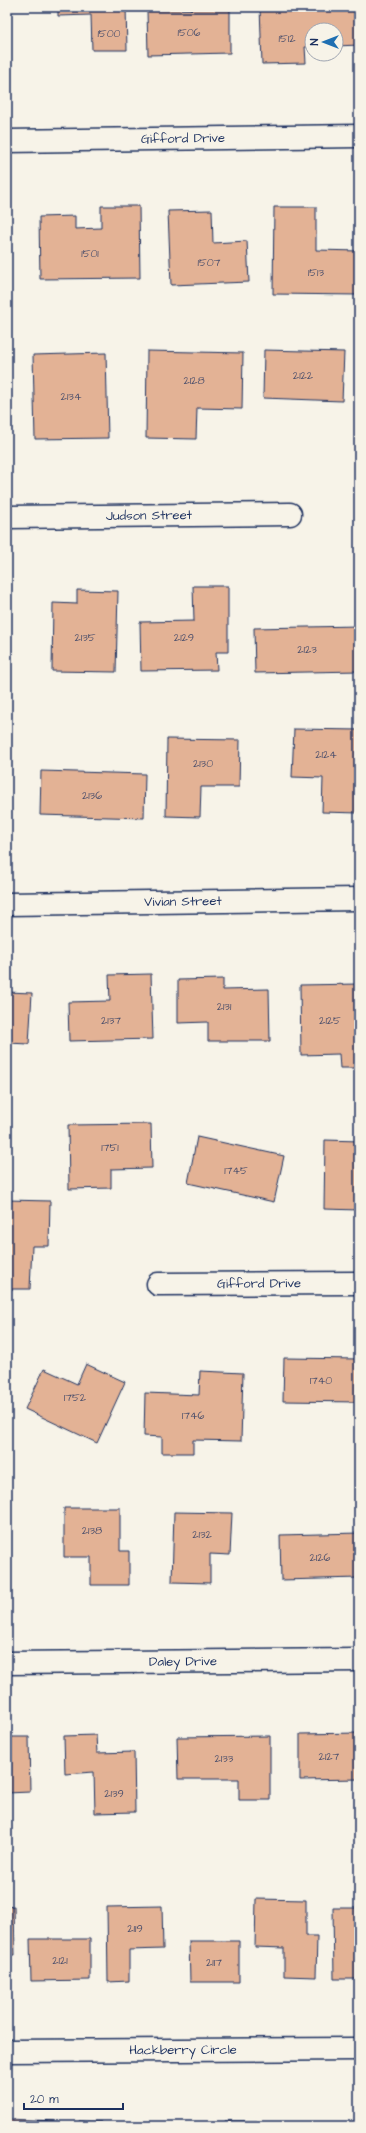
<svg xmlns="http://www.w3.org/2000/svg" width="366" height="2133" font-family="'Architects Daughter',sans-serif">
<style>
.building{fill:#e3b295;stroke:#1b2f5e}
.lines{fill:none;stroke-linecap:round;stroke-linejoin:round}
.minor-casing{stroke:#1b2f5e;stroke-width:25}
.minor{stroke:#f7f3e8;stroke-width:22}
.labels{text-anchor:middle;dominant-baseline:central;stroke-width:3;stroke-linejoin:round;paint-order:stroke}
.number-label{font-size:11px;fill:#4d506c}
.street-label{font-size:13px;fill:#1b2f5e;stroke:#f7f3e8}
</style>
<rect width="100%" height="100%" fill="#f7f3e8"/>
<filter id="ink" filterUnits="userSpaceOnUse"><feTurbulence type="fractalNoise" baseFrequency=".025" numOctaves="2"/><feDisplacementMap in="SourceGraphic" scale="8" xChannelSelector="R" yChannelSelector="G"/><feConvolveMatrix kernelMatrix="1 2 1 2 8 2 1 2 1" color-interpolation-filters="sRGB"/></filter>
<g filter="url(#ink)">
<g class="building">
<polygon points="58,7 126,7 127,50 92,50 91,15 58,16"/>
<polygon points="260,7 358,7 359,45 336,46 336,30 312,30 312,47 305,47 306,63 262,64"/>
<polygon points="230,9 230,53 148,55 147,10"/>
<polygon points="101,206 139,206 140,278 40,279 39,217 75,216 75,229 101,228"/>
<polygon points="274,207 316,207 316,250 359,251 359,295 273,294"/>
<polygon points="212,210 213,243 247,241 249,282 171,285 168,211"/>
<polygon points="264,350 344,352 342,401 263,398"/>
<polygon points="147,351 243,353 242,409 197,408 196,439 146,438"/>
<polygon points="106,353 108,438 35,439 33,355"/>
<polygon points="193,586 228,586 228,652 216,652 217,670 141,671 140,622 194,621"/>
<polygon points="77,590 118,591 116,672 52,671 53,603 77,604"/>
<polygon points="359,626 359,671 255,673 254,628"/>
<polygon points="294,729 359,730 359,813 322,812 323,778 292,777"/>
<polygon points="167,739 240,740 239,787 201,787 200,817 166,816"/>
<polygon points="41,771 145,774 144,818 40,815"/>
<polygon points="151,974 153,1039 69,1041 68,1002 110,1001 109,975"/>
<polygon points="223,979 223,990 269,989 270,1041 208,1041 208,1022 178,1023 178,980"/>
<polygon points="359,984 359,1068 340,1068 339,1054 301,1055 300,985"/>
<polygon points="7,992 32,993 29,1044 7,1043"/>
<polygon points="151,1124 152,1168 111,1169 111,1188 69,1189 68,1125"/>
<polygon points="197,1137 284,1156 274,1202 188,1183"/>
<polygon points="325,1140 359,1141 359,1210 324,1209"/>
<polygon points="7,1200 50,1201 49,1246 32,1246 30,1289 7,1289"/>
<polygon points="284,1358 359,1359 359,1402 283,1401"/>
<polygon points="86,1364 125,1382 97,1443 25,1409 44,1369 77,1384"/>
<polygon points="200,1371 243,1373 241,1441 193,1440 193,1453 162,1453 162,1437 144,1436 145,1393 199,1395"/>
<polygon points="64,1508 120,1508 120,1551 129,1551 129,1585 91,1585 91,1557 64,1557"/>
<polygon points="174,1512 232,1513 230,1555 210,1554 210,1583 172,1582"/>
<rect x="7" y="1532" width="3" height="37"/>
<polygon points="359,1533 359,1578 281,1580 280,1535"/>
<polygon points="359,1733 359,1779 300,1780 300,1734"/>
<polygon points="96,1735 97,1753 134,1752 135,1812 95,1813 94,1772 65,1774 64,1736"/>
<polygon points="270,1736 270,1800 239,1800 239,1779 178,1779 177,1737"/>
<polygon points="7,1737 29,1737 30,1792 7,1793"/>
<polygon points="256,1899 306,1900 306,1936 317,1936 316,1977 284,1976 284,1948 255,1947"/>
<polygon points="14,1906 15,1955 7,1955 7,1907"/>
<polygon points="162,1906 163,1949 129,1950 129,1981 108,1982 107,1907"/>
<polygon points="333,1908 359,1908 359,1979 334,1979"/>
<polygon points="30,1939 90,1939 90,1980 31,1981"/>
<polygon points="189,1941 239,1941 239,1982 190,1982"/>
<polygon points="7,2119 55,2121 54,2126 7,2126"/>
<polygon points="79,2121 101,2122 101,2126 79,2126"/>
<polygon points="225,2121 257,2121 257,2126 226,2126"/>
</g>
<g class="lines">
<defs>
<g id="minor">
<path id="s1" d="M7,141l352,-5"/>
<path id="s2" d="M7,517l283,-3"/>
<path id="s3" d="M7,904l352,-5"/>
<path id="s4" d="M158,1284l201,-1"/>
<path id="s5" d="M7,1663l352,-3"/>
<path id="s6" d="M7,2051l352,-2"/>
</g>
</defs>
<use href="#minor" class="minor-casing"/>
<use href="#minor" class="minor"/>
</g>
</g>
<g class="labels">
<g class="number-label">
<text x="189" y="32">1506</text>
<text x="109" y="33">1500</text>
<text x="287" y="38">1512</text>
<text x="90" y="253">1501</text>
<text x="209" y="262">1507</text>
<text x="316" y="272">1513</text>
<text x="303" y="375">2122</text>
<text x="194" y="380">2128</text>
<text x="71" y="396">2134</text>
<text x="85" y="637">2135</text>
<text x="184" y="637">2129</text>
<text x="307" y="649">2123</text>
<text x="326" y="754">2124</text>
<text x="203" y="763">2130</text>
<text x="92" y="795">2136</text>
<text x="224" y="1006">2131</text>
<text x="111" y="1020">2137</text>
<text x="330" y="1020">2125</text>
<text x="110" y="1147">1751</text>
<text x="236" y="1170">1745</text>
<text x="321" y="1380">1740</text>
<text x="75" y="1397">1752</text>
<text x="193" y="1415">1746</text>
<text x="92" y="1530">2138</text>
<text x="202" y="1534">2132</text>
<text x="320" y="1557">2126</text>
<text x="329" y="1756">2127</text>
<text x="224" y="1758">2133</text>
<text x="114" y="1793">2139</text>
<text x="135" y="1928">2119</text>
<text x="60" y="1960">2121</text>
<text x="214" y="1962">2117</text>
</g>
<g class="street-label">
<text stroke="none"><textPath href="#s1" startOffset="176">Gifford Drive</textPath></text>
<text stroke="none"><textPath href="#s2" startOffset="142">Judson Street</textPath></text>
<text stroke="none"><textPath href="#s3" startOffset="176">Vivian Street</textPath></text>
<text stroke="none"><textPath href="#s4" startOffset="101">Gifford Drive</textPath></text>
<text stroke="none"><textPath href="#s5" startOffset="176">Daley Drive</textPath></text>
<text stroke="none"><textPath href="#s6" startOffset="176">Hackberry Circle</textPath></text>
</g>
</g>
<rect width="366" height="2133" fill="none" stroke="#f7f3e8" stroke-width="24"/>
<rect x="12" y="12" width="342" height="2109" fill="none" stroke="#1b2f5e" stroke-width="1.5" filter="url(#ink)"/>
<g transform="translate(324 42) rotate(270)"><circle r="19" fill="#f7f3e8" stroke="#9fa5b1"/>
<path d="M0-3L7 15L0 10L-7 15Z" fill="#1f6fb2"/>
<text y="-6" font-size="11" font-weight="bold" text-anchor="middle" fill="#1b2f5e">N</text>
</g>
<path d="M24 2103v6h99v-6" fill="none" stroke="#1b2f5e" stroke-width="2"/>
<text x="30" y="2103" font-size="12" fill="#1b2f5e" stroke="#f7f3e8" stroke-width="3" paint-order="stroke">20 m</text>
</svg>
